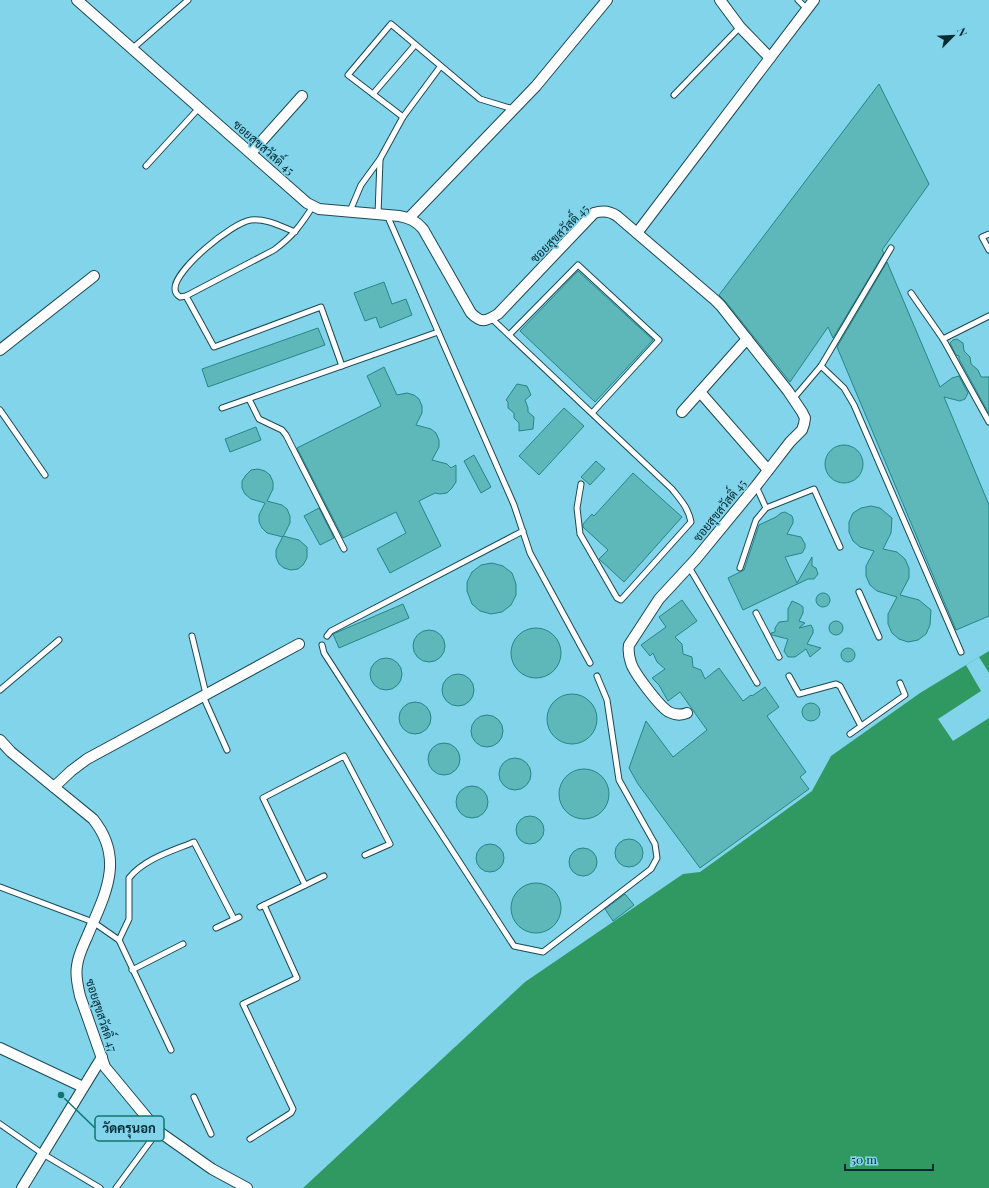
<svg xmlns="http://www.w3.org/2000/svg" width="989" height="1188" font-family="'Playfair Display',Sarabun,serif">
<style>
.water{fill:#309962}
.pier{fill:#81d4ea}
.building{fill:#5eb8b9;stroke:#258687}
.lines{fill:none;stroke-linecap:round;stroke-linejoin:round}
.service-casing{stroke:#1d4954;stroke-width:7}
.minor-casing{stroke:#1d4954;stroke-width:12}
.service{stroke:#fff;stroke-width:5}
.minor{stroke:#fff;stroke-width:10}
.labels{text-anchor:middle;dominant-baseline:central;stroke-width:3;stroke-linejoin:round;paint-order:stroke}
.street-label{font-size:12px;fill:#052a32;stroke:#81d4ea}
.leader{fill:none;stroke:#0f766e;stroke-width:1.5}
.callout-dot{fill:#0f766e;stroke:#81d4ea;stroke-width:1.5}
.callout{fill:#81d4ea;stroke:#0f766e;stroke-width:1.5}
.callout-label{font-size:13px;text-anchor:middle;font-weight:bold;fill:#052a32}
</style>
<rect width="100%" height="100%" fill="#81d4ea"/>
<polygon class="water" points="989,651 989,1188 303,1188 525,982 683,874 700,872 812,791 831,756 920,693"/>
<polygon class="pier" points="979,657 989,673 989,718 953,741 938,719 981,691 966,665"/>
<g class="building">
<polygon points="879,84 929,184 882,250 884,253 833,338 828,327 790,382 726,302 719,295"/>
<polygon points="887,262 940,387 952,378 959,376 968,393 965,399 960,401 944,397 989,505 989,616 956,630 837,347"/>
<polygon points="578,271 653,340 595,402 520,331"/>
<polygon points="384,282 392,304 406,299 412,315 380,328 376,317 365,321 354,293"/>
<polygon points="318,328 325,345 208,387 202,369"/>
<polygon points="957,339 963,343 964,351 970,357 971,364 978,370 981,377 989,377 989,414 959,359 959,356 956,355 950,343 953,340"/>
<polygon points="384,367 397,395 407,393 414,395 419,399 422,406 422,413 416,425 431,429 436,433 439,440 439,447 432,460 447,464 451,468 456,465 456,482 452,488 447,493 440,494 435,493 419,501 441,546 390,573 377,549 406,533 396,512 343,538 297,448 381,406 367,376"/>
<polygon points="517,384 527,386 531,395 525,400 528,408 528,412 534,417 533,429 519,431 519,423 514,418 514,413 508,408 508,402 506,400"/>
<polygon points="564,408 584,426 539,475 519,456"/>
<polygon points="256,427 261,440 230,452 225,439"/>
<circle cx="844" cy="464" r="19"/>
<polygon points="474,455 491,487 481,493 464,461"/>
<polygon points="596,461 605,469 590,485 581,477"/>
<polygon points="258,469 265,471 270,475 273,482 273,489 267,501 282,505 287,509 290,516 290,523 283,537 267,533 262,528 259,522 259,515 265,503 251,499 245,494 242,488 242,481 246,475 251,470"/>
<polygon points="633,473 682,517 624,582 599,559 608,550 583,527 583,524 592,514 594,516"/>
<polygon points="871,506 880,508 892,518 891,533 883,549 897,552 905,559 909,568 909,578 900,595 919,600 931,610 930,625 926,634 918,640 908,642 899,639 892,633 888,624 888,614 897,597 877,591 870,585 866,576 866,566 874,551 860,547 853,541 849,532 849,522 853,513 861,508"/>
<polygon points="319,508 334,538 320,545 304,516"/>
<polygon points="785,512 792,516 793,519 793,523 787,534 801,537 805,544 805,548 802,553 785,557 797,583 812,557 812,566 816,568 818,574 814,579 808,579 743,610 728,578 744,570 759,525 776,517 781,513"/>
<polygon points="283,536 299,540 307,547 307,558 303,565 298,569 291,570 284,568 279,564 276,557 276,550"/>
<polygon points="492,563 503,566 512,573 516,584 516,595 511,605 502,612 491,614 480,611 472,604 467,591 467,582 472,572 481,565"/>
<circle cx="823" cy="600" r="7"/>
<polygon points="682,600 697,621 675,637 682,644 683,654 692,657 693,667 701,670 705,679 719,668 743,701 751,695 752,696 765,687 779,707 767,716 806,772 800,777 809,789 700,868 638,784 629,768 646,721 673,757 707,730 680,692 668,701 659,685 652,678 665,669 657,662 653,653 650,656 641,645 666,627 659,617"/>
<polygon points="792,601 799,604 803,607 803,613 799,621 805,623 799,628 811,625 813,629 813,633 807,644 821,648 810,657 806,649 795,657 788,657 784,651 788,639 772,635 771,633 775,632 775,628 779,622 788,621 788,609"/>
<polygon points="403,604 409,618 339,648 333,634"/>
<circle cx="836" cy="628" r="7"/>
<circle cx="536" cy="653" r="25"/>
<circle cx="429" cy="646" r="16"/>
<circle cx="848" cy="655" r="7"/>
<circle cx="386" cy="674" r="16"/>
<circle cx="458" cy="690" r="16"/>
<circle cx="572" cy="719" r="25"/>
<circle cx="415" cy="718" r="16"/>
<circle cx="811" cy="712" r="9"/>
<circle cx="487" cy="731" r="16"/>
<circle cx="444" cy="759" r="16"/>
<circle cx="515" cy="774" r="16"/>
<circle cx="584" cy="794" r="25"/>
<circle cx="472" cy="802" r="16"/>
<circle cx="530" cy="830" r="14"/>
<circle cx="629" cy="853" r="14"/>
<circle cx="490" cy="858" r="14"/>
<circle cx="583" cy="862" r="14"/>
<circle cx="536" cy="908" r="25"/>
<polygon points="625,894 634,905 613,921 605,909"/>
</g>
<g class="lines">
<defs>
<g id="service">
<polyline points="798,0 807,9"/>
<polyline points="132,49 188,0"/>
<polyline points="373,94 415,45"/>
<polyline points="674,95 740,27"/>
<polyline points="403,117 348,75 391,24 480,99 513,109"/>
<polyline points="146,166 199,108"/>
<polyline points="350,211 361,185 380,159 403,117 440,67"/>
<polyline points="378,214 380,160"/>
<polyline points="387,215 514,505 530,553 590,663"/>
<path d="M295,232c-13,-5 -29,-14 -44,-12 -18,2 -77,50 -76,69 0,3 2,6 5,8l6,-1 88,-46c19,-14 27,-25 39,-44"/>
<polyline points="989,234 982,237 989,250"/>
<polyline points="911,293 943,339"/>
<polyline points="186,296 214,347 321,307 342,366"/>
<polyline points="989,316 943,339 989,422"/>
<path d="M491,318l181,171c8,10 17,20 19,33l-70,78 -4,-2 -37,-64 -3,-26 4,-24"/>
<polyline points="509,335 578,265 659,340 592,413"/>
<polyline points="821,366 844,388 854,405 961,652"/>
<polyline points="249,399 259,419 282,430 286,435 344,549"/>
<polyline points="793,399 821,366 891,248"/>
<polyline points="222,408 438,332"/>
<polyline points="0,410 45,475"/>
<polyline points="756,486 766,508 814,489 840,547"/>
<polyline points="689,567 757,683"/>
<polyline points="740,568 756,520 766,508"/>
<polyline points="859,592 879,637"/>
<polyline points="756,613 779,657"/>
<polyline points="192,636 206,694"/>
<polyline points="327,636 331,631 523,531"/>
<polyline points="322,645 324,653 514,946 543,952 651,869 657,858 655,844 619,780 607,700 597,676"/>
<polyline points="789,676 799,694 836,684 840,686 861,726"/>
<polyline points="0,690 59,640"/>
<polyline points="203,696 227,750"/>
<polyline points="850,734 905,695 900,683"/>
<polyline points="305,885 263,798 344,756 390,844 365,855"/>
<polyline points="0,887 93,922 119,940 171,1050"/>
<polyline points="260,907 324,876"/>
<polyline points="216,928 239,917"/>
<path d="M119,940l10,-21v-41c15,-19 43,-27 65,-36l40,77"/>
<polyline points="132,970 183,944"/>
<polyline points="194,1097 211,1134"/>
<polyline points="0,1124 43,1154 100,1188"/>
<polyline points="250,1139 291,1113 293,1109 243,1004 297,978 264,905"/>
<polyline points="116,1188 158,1131"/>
</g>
<g id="minor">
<path d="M77,0l230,203 12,6 80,7c11,2 17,5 24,13l48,84c10,10 14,9 27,1l96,-101c9,-3 16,-2 23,3l98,84 6,6 67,85 14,21 3,6 -1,6 -2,6 -12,12 -34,44 -60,73 -37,40 -30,46c-1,6 0,12 2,18 3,10 29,44 38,49 6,3 11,4 18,1"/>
<polyline points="720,0 740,27 770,58"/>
<polyline points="251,153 302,96"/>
<polyline points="409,218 536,86 607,0"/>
<polyline points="637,233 814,0"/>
<polyline points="0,350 94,276"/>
<polyline points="700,392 768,470"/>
<polyline points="682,412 747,339"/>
<path d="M0,740l11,12 82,67c33,41 11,77 -6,118 -4,9 -9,19 -10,29 -2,10 1,20 3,30l25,71 53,64 54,38 35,19"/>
<polyline points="54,787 71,771 87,759 299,644"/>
<polyline points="0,1048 83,1087"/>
<polyline points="22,1188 102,1057"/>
</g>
</defs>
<use href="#service" class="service-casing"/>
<use href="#minor" class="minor-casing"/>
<use href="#service" class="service"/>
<use href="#minor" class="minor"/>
</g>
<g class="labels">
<g class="street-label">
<text transform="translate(264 147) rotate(41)">ซอยสุขสวัสดิ์ 45</text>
<text transform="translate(559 233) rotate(-45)">ซอยสุขสวัสดิ์ 45</text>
<text transform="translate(719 510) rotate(-51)">ซอยสุขสวัสดิ์ 45</text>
<text transform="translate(102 1015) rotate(72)">ซอยสุขสวัสดิ์ 47</text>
</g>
</g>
<path class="leader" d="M61 1095L95 1128"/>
<circle class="callout-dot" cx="61" cy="1095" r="4"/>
<rect class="callout" x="95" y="1116" width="69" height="25" rx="4"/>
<g class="callout-label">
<text x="129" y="1133">วัดครุนอก</text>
</g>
<g transform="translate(953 36) rotate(66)" stroke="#81d4ea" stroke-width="3" paint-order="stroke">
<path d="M0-3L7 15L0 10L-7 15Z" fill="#052a32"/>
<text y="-6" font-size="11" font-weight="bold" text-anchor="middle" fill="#052a32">N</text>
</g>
<path d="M845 1164v6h88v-6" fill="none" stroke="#052a32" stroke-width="2"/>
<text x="851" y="1164" font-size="12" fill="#052a32" stroke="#81d4ea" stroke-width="3" paint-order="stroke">50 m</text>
</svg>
